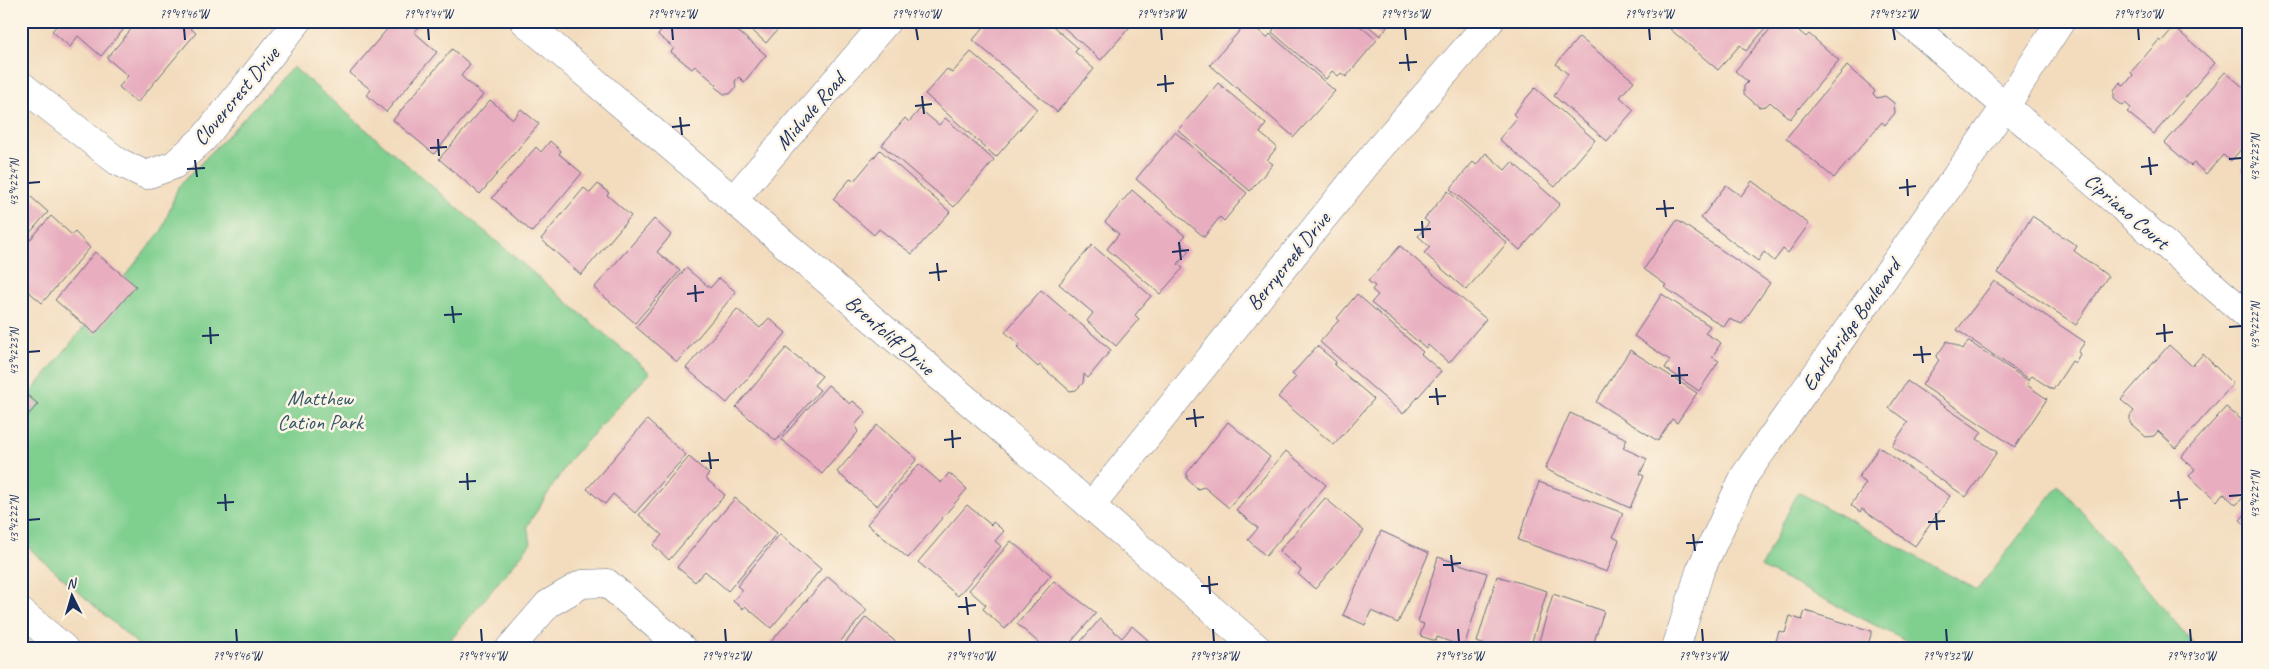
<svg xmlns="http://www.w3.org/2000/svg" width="2269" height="669" font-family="Caveat,sans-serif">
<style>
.green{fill:#7fcf8f;stroke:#4d7f76}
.building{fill:#e8adbf}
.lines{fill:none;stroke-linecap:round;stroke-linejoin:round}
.minor-casing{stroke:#676c7f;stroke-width:29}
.tertiary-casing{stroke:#676c7f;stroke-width:29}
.minor{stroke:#fff;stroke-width:28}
.tertiary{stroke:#fff;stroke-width:28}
.ticks{fill:none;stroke:#1b2f5e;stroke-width:2}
.labels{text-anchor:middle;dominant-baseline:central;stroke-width:5;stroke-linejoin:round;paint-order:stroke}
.street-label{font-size:21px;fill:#1b2f5e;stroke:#fcf5e5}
.park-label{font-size:21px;fill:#34576a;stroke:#fcf5e5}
.neatline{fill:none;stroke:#1b2f5e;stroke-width:2}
.ticks-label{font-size:12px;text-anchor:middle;fill:#1b2f5e}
</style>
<rect width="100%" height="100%" fill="#fcf5e5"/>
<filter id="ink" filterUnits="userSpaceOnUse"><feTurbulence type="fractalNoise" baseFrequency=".02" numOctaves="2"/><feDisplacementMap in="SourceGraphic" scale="10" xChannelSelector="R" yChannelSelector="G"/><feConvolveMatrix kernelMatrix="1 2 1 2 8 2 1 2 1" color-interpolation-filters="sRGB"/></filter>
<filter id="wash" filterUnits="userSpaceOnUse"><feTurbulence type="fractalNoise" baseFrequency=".0096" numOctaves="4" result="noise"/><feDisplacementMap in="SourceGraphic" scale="20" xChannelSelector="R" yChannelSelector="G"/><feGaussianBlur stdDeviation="1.12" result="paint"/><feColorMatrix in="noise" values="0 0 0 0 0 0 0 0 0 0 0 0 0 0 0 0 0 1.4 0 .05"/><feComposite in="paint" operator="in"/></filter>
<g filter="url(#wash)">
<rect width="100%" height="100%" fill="#f3dcbd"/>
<g class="green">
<polygon points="293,67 650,373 570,459 527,526 531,543 444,648 142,648 21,541 21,405 162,230 178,187"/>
<polygon points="2059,485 2197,648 1920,648 1761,567 1798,492 1977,590"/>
</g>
<g id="blocks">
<g class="building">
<polygon points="61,21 131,21 101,56 78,36 70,47 52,31"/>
<polygon points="138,21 182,21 196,33 137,103 119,87 128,76 107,58"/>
<polygon points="394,21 422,21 423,22 414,32 437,52 386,112 367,95 371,90 350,73"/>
<polygon points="670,21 726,21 766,55 744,82 739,77 735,81 736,87 730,94 724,94 715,87 717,85 695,66 692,69 671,52 674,48 658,35"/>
<polygon points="742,21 794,21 789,27 784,22 766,43"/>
<polygon points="989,21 1047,21 1078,48 1075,52 1094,69 1057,112 973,40"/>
<polygon points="1056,21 1135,21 1101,60"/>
<polygon points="1248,21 1267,38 1270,34 1335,91 1294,137 1210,65"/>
<polygon points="1265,21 1354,21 1377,40 1346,77 1341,73 1338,76 1332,71 1326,79 1272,32 1274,29"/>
<polygon points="1363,21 1392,21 1380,36"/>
<polygon points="1651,21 1665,21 1659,28"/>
<polygon points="1677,21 1772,21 1746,51 1740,45 1718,70 1670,29"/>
<polygon points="1777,21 1787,21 1806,37 1809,34 1839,60 1790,119 1770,102 1766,106 1759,107 1744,94 1744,86 1748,82 1735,71"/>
<polygon points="2174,27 2215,63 2154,134 2127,112 2131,108 2125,103 2123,106 2114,99 2114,90 2120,82 2124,86 2133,75 2131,72 2159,40 2161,42"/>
<polygon points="1579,37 1634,81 1620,97 1634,110 1607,141 1554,96 1568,74 1556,64"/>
<polygon points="452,49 470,64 461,76 483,95 434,154 393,120"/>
<polygon points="971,52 1037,109 996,157 925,94 947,69 952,73"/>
<polygon points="1847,66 1875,91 1873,94 1877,98 1885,96 1894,103 1895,113 1885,125 1882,122 1834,178 1786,138"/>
<polygon points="2225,72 2248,91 2248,141 2231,161 2223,155 2206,174 2194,163 2191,166 2165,143"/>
<polygon points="1218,83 1266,124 1260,133 1277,147 1267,160 1273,164 1250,191 1178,130"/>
<polygon points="1535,88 1595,140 1555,187 1499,139 1517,118 1513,114"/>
<polygon points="490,100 513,119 521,109 539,124 480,194 439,159"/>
<polygon points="920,109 939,125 945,118 994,160 954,207 882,145 905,118 909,122"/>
<polygon points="1175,132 1247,193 1224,221 1220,217 1204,237 1136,179"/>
<polygon points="550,141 561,151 559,154 582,173 532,232 492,198 536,147 541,152"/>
<polygon points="880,150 950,212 912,254 879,229 874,235 833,199 851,178 854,181"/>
<polygon points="1486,153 1505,170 1512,162 1560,204 1520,250 1450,189 1473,162 1476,165"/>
<polygon points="2248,162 2248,176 2241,170"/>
<polygon points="1752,181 1809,224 1788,253 1783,249 1774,261 1764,252 1758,261 1701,218 1726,185 1741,196"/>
<polygon points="598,184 609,193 607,195 631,216 581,275 541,239 584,188 590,193"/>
<polygon points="21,188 48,212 21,243"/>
<polygon points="1132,190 1185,236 1180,242 1189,251 1178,264 1183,268 1160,294 1107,249 1119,234 1105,222"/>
<polygon points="1448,191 1507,243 1466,290 1424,253 1430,247 1418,236 1429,223 1424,219"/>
<polygon points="51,216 72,235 75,232 90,248 42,303 21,285 21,250"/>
<polygon points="2032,216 2077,246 2074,251 2108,276 2076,325 1998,273"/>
<polygon points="654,219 671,235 657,252 680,271 635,323 594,288"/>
<polygon points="1677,220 1770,283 1742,324 1729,319 1724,327 1664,287 1666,285 1644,269"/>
<polygon points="1092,245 1151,296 1135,315 1139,319 1116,346 1087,321 1093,313 1059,284"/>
<polygon points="1400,246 1486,319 1449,363 1428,345 1426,348 1371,303 1378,295 1372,290 1375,286 1368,281"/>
<polygon points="95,252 136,286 95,334 55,300"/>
<polygon points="686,268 710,288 719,278 736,292 677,362 636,327"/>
<polygon points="1994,281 2085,342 2078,352 2080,354 2075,363 2072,361 2053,390 2032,376 2029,379 1957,330"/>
<polygon points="1041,290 1111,350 1088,378 1084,374 1083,383 1076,390 1070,391 1040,365 1038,367 1017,348 1020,345 1005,332"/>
<polygon points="1357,294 1423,352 1421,354 1441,371 1403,414 1320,342 1339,320 1337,318"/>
<polygon points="1662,294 1710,326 1705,333 1721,343 1712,357 1719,361 1699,391 1665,368 1670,360 1634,336"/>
<polygon points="737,309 760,328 769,318 786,333 727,403 686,368"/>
<polygon points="1947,341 1963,349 1968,341 2029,381 2027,385 2047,399 2015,447 1922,385 1939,360 1936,357"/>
<polygon points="2169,345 2192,366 2203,354 2233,384 2176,448 2158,431 2154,436 2146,437 2130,423 2130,416 2134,411 2121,400"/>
<polygon points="1317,346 1336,362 1334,365 1374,399 1334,445 1278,397 1296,377 1292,374"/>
<polygon points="786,348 822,376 814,385 820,390 776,441 736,407"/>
<polygon points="1630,350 1697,393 1677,423 1672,419 1658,441 1596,402"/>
<polygon points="1907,381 1982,432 1977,439 1997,452 1966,497 1892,446 1908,422 1889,408"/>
<polygon points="828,385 850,404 853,401 866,412 855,425 858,432 822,474 781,439"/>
<polygon points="21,390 38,404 21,423"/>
<polygon points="2226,407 2248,425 2248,492 2236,505 2223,493 2217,501 2189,476 2195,469 2181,457"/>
<polygon points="1570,413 1627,439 1623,448 1647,459 1640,474 1644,476 1630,508 1545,469"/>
<polygon points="647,420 686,455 635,513 613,494 605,504 587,489"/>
<polygon points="1228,422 1270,457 1229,508 1204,487 1198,489 1187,479 1187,473"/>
<polygon points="877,425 917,459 877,506 837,472"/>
<polygon points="1879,447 1950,496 1915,546 1862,509 1860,512 1851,505 1866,483 1858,478"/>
<polygon points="1286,451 1326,485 1266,556 1248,540 1258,528 1236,510"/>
<polygon points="689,457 709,474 705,478 725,495 669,560 653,545 662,535 639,515"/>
<polygon points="919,464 941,483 949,473 967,489 908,558 867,524"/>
<polygon points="1539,482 1623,513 1613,537 1619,540 1607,572 1518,540"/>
<polygon points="735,498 777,533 728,591 705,571 695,582 677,567"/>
<polygon points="1325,498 1364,531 1315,589 1298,574 1301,570 1279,551"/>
<polygon points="967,505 991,525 993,522 1004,531 995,541 1001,546 958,596 918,562"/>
<polygon points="2248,511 2248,527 2240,520"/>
<polygon points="1381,531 1429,553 1398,623 1371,611 1365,625 1343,615"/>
<polygon points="780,534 821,569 771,628 745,606 743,609 733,601 742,590 737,586"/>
<polygon points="1011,541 1051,575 1005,629 983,609 986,605 969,590"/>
<polygon points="1438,557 1487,573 1464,647 1437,637 1436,641 1420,636 1424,624 1418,622"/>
<polygon points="828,576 867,610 835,648 771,648 768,645"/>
<polygon points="1497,576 1547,591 1530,648 1484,648 1485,645 1477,642"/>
<polygon points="1054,581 1096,613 1066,648 1045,648 1017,624"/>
<polygon points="1553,594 1604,611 1592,648 1537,648"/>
<polygon points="1805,611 1872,631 1867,648 1774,648 1779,631 1785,633 1790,616 1802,620"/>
<polygon points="866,617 903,648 841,648"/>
<polygon points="1100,619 1122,638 1132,626 1148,640 1142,648 1075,648"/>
</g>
</g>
</g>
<g filter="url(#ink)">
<use href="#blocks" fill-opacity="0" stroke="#676c7f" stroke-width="1"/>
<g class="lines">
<defs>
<g id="minor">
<polyline points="524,21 1257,648"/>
<polyline points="1907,21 2248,316"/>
<polyline points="21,85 117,161 146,175 174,165 204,138 298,21"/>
<polyline points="733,200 887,21"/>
<polyline points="1091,506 1377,151 1490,21"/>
<polyline points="510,648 548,604 582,584 607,583 682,648"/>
</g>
<g id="tertiary">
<polyline points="21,612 64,648"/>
<polyline points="1676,648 1700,571 1745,475 2005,107 2061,21"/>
</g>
</defs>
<use href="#minor" class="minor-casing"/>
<use href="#tertiary" class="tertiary-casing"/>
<use href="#minor" class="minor"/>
<use href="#tertiary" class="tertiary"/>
</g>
</g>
<path class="ticks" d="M184,28l1,12M428,28l1,12M672,28l1,12M916,28l2,12M1161,28l1,12M1405,28l1,12M1649,28l1,12M1893,28l2,12M2138,28l1,12M1407,54l2,17M1399,63l18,-1M1165,75l1,17M1157,85l17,-2M922,96l2,18M915,106l17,-2M680,117l2,18M672,127l18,-2M438,139l1,17M430,148l17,-1M2149,157l2,18M2229,159l13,-1M195,160l2,17M2141,167l17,-2M187,169l18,-1M1907,179l1,17M28,183l12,-1M1899,188l17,-2M1664,200l2,17M1656,209l18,-1M1422,221l1,17M1414,230l17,-1M1179,242l2,18M1172,252l17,-2M937,263l2,18M929,273l18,-2M695,285l1,17M687,294l17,-2M452,306l2,17M444,315l18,-1M2164,324l1,18M210,327l1,17M2229,327l13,-1M2156,334l17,-2M202,336l17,-1M1921,346l2,17M28,352l12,-1M1913,355l18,-1M1679,367l1,17M1671,376l17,-1M1436,388l2,17M1429,397l17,-1M1194,409l2,18M1186,419l18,-2M952,430l1,18M944,440l17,-2M709,452l2,17M701,461l18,-1M467,473l1,17M459,482l17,-1M2178,491l2,18M225,494l1,17M2229,496l13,-1M2170,501l18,-2M217,503l17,-1M1936,513l1,17M28,520l12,-1M1928,522l17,-1M1693,534l2,17M1686,543l17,-1M1451,555l2,17M1443,565l18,-2M1209,576l1,18M1201,586l17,-2M966,597l2,18M958,607l18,-2M236,629l1,13M481,629l1,13M725,629l1,13M969,629l1,13M1213,629l1,13M1458,629l1,13M1702,629l1,13M1946,629l1,13M2190,629l1,13"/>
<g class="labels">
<g class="street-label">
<text transform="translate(236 96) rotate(-50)">Clovercrest Drive</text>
<text transform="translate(810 111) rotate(-49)">Midvale Road</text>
<text transform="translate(2127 211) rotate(41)">Cipriano Court</text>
<text transform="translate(1288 261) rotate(-51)">Berrycreek Drive</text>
<text transform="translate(1851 325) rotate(-55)">Earlsbridge Boulevard</text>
<text transform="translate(890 335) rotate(41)">Brentcliff Drive</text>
</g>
<g class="park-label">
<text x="320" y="398">Matthew<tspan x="320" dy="24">Cation Park</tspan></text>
</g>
</g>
<rect width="2269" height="669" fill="none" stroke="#fcf5e5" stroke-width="55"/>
<g transform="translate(72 596) rotate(355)" stroke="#fcf5e5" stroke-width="4" paint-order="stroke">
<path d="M0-4L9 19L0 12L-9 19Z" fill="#1b2f5e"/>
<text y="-8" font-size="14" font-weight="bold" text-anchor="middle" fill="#1b2f5e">N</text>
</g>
<rect x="28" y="28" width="2214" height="614" class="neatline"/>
<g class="ticks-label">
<text x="184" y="18">79°49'46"W</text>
<text x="428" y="18">79°49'44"W</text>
<text x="672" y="18">79°49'42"W</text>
<text x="916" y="18">79°49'40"W</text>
<text x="1161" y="18">79°49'38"W</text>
<text x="1405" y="18">79°49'36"W</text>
<text x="1649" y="18">79°49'34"W</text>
<text x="1893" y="18">79°49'32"W</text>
<text x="2138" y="18">79°49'30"W</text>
<text transform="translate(2255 158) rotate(-90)" y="4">43°42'23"N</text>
<text transform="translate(14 183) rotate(-90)" y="4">43°42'24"N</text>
<text transform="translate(2255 326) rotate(-90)" y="4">43°42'22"N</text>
<text transform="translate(14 352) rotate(-90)" y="4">43°42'23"N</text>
<text transform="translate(2255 495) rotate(-90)" y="4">43°42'21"N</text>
<text transform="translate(14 520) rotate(-90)" y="4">43°42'22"N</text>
<text x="237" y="660">79°49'46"W</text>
<text x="482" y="660">79°49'44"W</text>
<text x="726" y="660">79°49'42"W</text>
<text x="970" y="660">79°49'40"W</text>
<text x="1214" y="660">79°49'38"W</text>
<text x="1459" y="660">79°49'36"W</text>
<text x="1703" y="660">79°49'34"W</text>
<text x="1947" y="660">79°49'32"W</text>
<text x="2191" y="660">79°49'30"W</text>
</g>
</svg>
